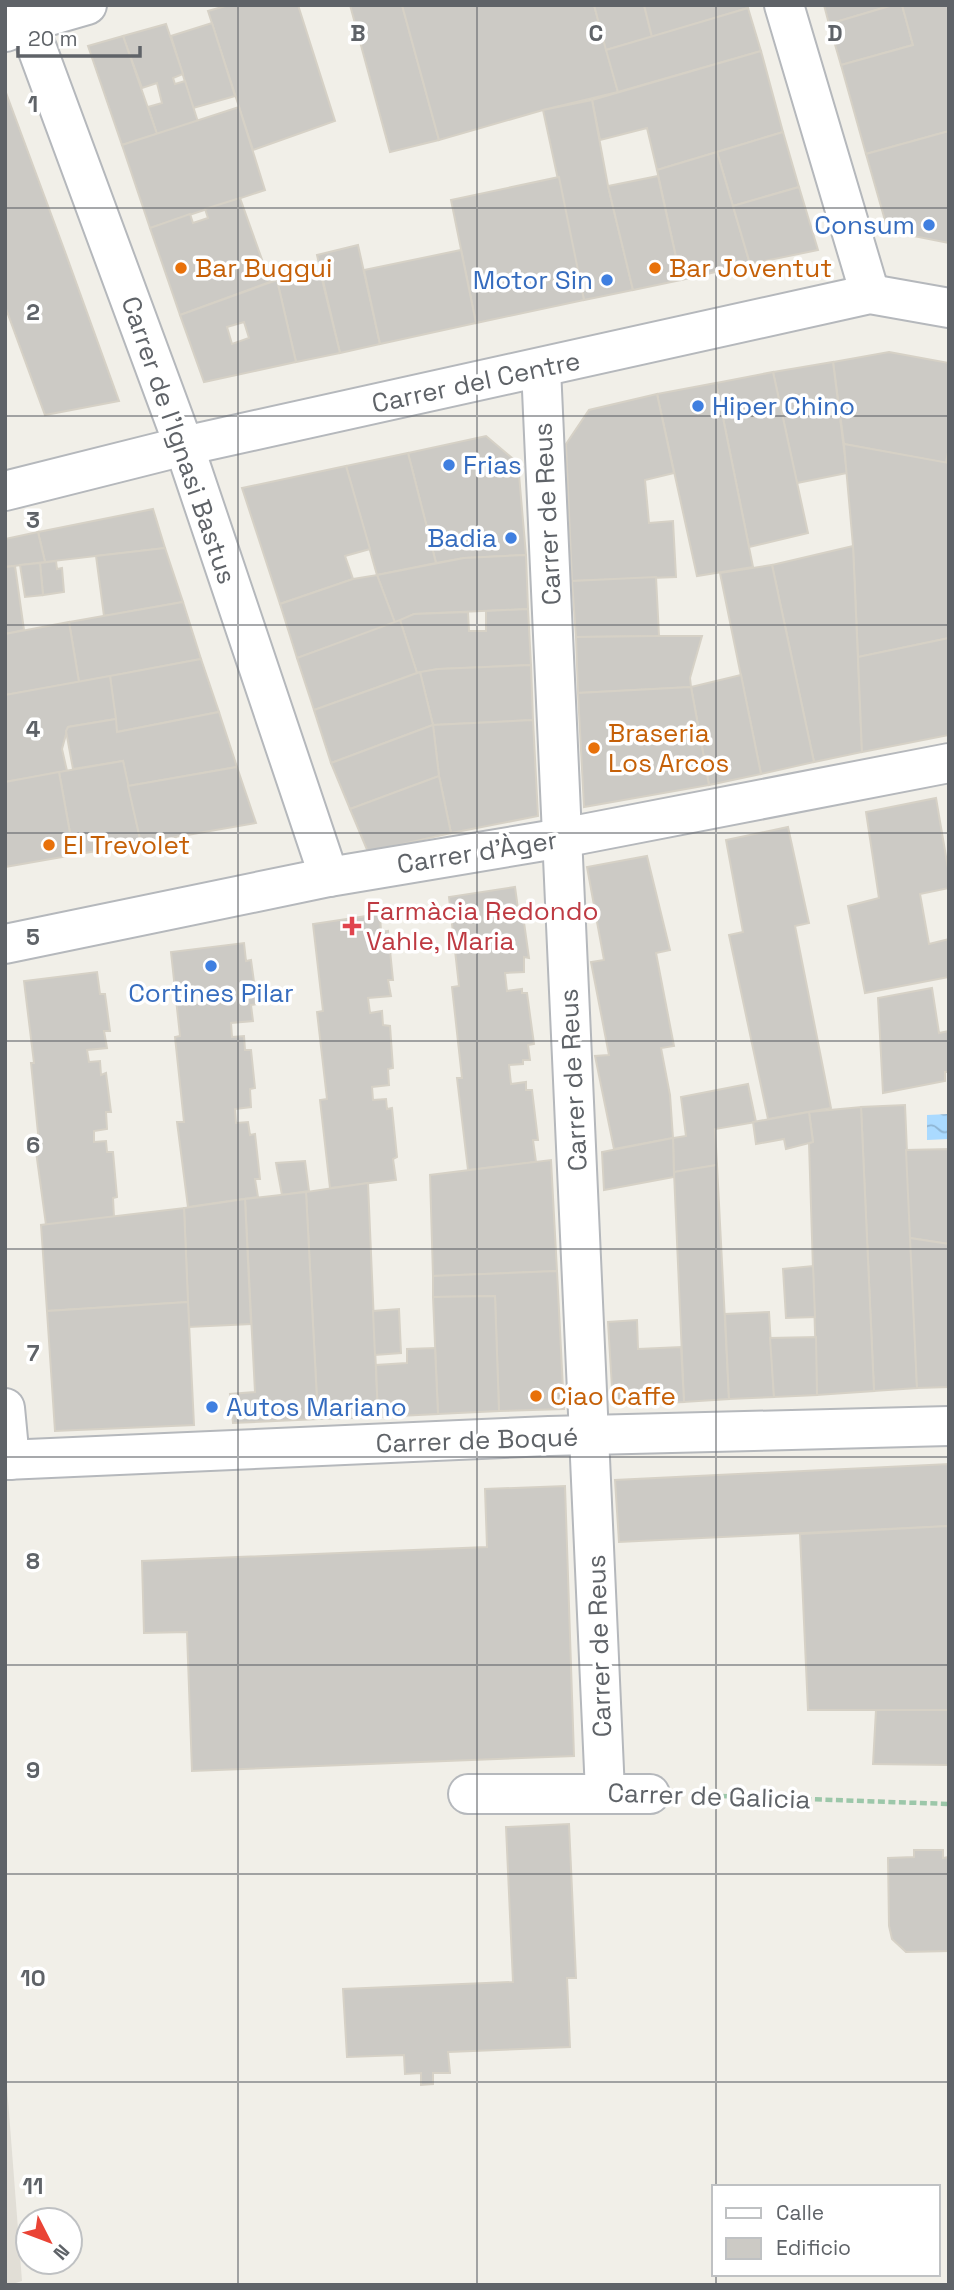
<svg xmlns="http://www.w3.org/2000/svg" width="954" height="2290" font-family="'Space Grotesk',sans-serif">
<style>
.education{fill:#e1ded6}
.water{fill:url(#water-waves)}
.building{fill:#cccac5;stroke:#d6d1c6;stroke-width:2;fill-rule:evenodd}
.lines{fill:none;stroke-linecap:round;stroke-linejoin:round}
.street-casing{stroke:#b5b8bc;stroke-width:42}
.path{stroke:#9cc7a9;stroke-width:4.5;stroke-dasharray:7 3.5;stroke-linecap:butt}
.street{stroke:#fff;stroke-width:38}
.grid{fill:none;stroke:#5f6368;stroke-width:2;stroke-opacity:0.55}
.shop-dot{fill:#3f7fe0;stroke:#fff;stroke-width:2.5}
.food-dot{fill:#e8710a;stroke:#fff;stroke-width:2.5}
.health-dot{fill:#e0444e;stroke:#fff;stroke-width:2.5}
.labels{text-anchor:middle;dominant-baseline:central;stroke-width:7;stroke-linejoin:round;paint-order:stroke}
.shop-label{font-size:26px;fill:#366cbe;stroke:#fff;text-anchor:end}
.food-label{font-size:26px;fill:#c56008;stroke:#fff;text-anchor:start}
.street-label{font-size:26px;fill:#5f6368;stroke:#fff}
.health-label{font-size:26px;fill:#be3a42;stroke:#fff;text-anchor:start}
.grid-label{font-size:23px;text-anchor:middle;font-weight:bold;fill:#5f6368;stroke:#fff;stroke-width:7;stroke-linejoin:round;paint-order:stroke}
</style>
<defs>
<pattern id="water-waves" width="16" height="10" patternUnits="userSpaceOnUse" patternTransform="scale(1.75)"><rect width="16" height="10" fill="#aadaff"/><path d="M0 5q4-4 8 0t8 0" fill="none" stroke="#8eb4d2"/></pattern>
</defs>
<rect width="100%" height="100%" fill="#f1efe8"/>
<polygon class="education" points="5,2061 22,2281 9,2285 5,2285"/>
<polygon class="water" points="949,1114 949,1139 927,1140 927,1115"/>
<g class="building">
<polygon points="229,5 298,5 335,121 253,150 208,11"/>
<polygon points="350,5 402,5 439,140 390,152"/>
<polygon points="402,5 594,5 618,92 543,110 439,140"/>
<polygon points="594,5 644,5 652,37 606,50"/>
<polygon points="644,5 747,5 748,8 652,37"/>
<polygon points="824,5 893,5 829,24"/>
<polygon points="893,5 902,5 913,45 841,65 829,24"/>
<polygon points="902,5 949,5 949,131 866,154 841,65 913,45"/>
<polygon points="748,8 761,51 618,92 606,50"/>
<polygon points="212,23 235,96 193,108 171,36"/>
<polygon points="166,24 183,74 173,78 175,84 185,81 198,122 157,134 148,107 162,103 157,83 142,88 123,36"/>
<polygon points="123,36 157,134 122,145 88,46"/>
<polygon points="761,51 783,132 657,170 647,128 600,140 592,100"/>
<polygon points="5,90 64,249 119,401 45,415 5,306"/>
<polygon points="592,100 608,186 633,290 584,300 543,110"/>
<polygon points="239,107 265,190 150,228 122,145"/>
<polygon points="949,131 949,243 888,231 866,154"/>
<polygon points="783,132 799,187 733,206 717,152"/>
<polygon points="717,152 750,264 681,280 657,170"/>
<polygon points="658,176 681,280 633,290 608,186"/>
<polygon points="559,177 584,300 476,323 451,200"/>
<polygon points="799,187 818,250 750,264 733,206"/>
<polygon points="240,198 270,282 180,315 150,228 190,214 193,223 208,218 205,209"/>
<polygon points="358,245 380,344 340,353 317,255"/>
<polygon points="461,250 476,323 380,344 364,270"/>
<polygon points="320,271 340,353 296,362 277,280"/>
<path d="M277,280l19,82 -92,20 -24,-67zM244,322l5,16 -17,6 -5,-17z"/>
<polygon points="889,352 949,363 949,447 946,463 844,444 833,362"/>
<polygon points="833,362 847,473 797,483 773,372"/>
<polygon points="773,372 808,533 749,547 716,383"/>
<polygon points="716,383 753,567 697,576 657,394"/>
<polygon points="657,394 674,473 645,480 649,523 673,521 676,577 572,581 566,444 589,410"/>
<polygon points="486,436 518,463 526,555 464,558 436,563 408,453"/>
<polygon points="844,444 949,463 949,638 858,657 853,546"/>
<polygon points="408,453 436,563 377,575 346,466"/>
<polygon points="346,466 370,549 345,556 353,579 280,604 242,488"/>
<polygon points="153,509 165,548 45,562 38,532"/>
<polygon points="38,532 45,562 5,567 5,539"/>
<polygon points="853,546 862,752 814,762 772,565"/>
<polygon points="165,548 183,602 104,616 96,556"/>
<polygon points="526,555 528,609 414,614 395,623 377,575 464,558"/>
<polygon points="56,561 57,569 62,568 64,592 43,595 40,563"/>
<polygon points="40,563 43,595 25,597 20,565"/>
<polygon points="772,565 814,762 761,774 720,573"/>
<polygon points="15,566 24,630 5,634 5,567"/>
<polygon points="377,575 395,623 297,658 280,604 353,579"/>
<polygon points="656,577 659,636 576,637 572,581"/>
<polygon points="183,602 201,659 79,682 69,622"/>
<polygon points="528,609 531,665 438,669 417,673 400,620 414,614 468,612 469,631 486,631 486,611"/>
<polygon points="400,620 417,673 314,710 297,658"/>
<polygon points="69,622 79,682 5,695 5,634"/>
<polygon points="659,636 702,636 690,678 691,687 578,693 576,637"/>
<polygon points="949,638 949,735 862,752 858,657"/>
<polygon points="201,659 219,712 117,732 110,676"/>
<polygon points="531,665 533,720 433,725 420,672 438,669"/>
<polygon points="420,672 433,725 331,763 314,710"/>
<polygon points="741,675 761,774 709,785 691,687"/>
<polygon points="110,676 116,719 68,727 62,749 67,771 5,782 5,695"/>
<polygon points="691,687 709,785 584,807 578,693"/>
<polygon points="219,712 237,767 128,786 123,761 73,769 66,731 68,727 116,719 117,732"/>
<polygon points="533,720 538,816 451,833 439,776 433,725"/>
<polygon points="433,725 439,776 350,809 331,763"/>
<polygon points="123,761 141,843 74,855 59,772"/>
<polygon points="237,767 256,823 141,843 128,786"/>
<polygon points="59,772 74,855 5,867 5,782"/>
<polygon points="439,776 451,833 368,852 350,809"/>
<polygon points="936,798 949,874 949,888 920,894 929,944 949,939 949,977 865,993 848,906 879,898 866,812"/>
<polygon points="788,827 809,923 795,926 831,1108 768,1119 729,935 743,932 726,840"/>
<polygon points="647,856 670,950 656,953 674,1046 661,1048 670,1095 673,1138 614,1149 595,1056 609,1055 591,962 604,960 587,867"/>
<polygon points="515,887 518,909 522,908 529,958 524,957 524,972 505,973 507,991 522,989 522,993 527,993 534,1044 528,1045 530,1060 523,1060 523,1064 509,1065 511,1084 526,1082 526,1090 532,1090 538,1140 533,1140 536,1162 468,1170 457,1078 462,1078 452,987 459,986 449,897"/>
<polygon points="380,914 381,932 388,931 393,980 388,980 391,996 368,998 370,1013 382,1011 383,1025 390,1026 393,1068 388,1069 389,1085 372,1087 373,1100 386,1099 387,1109 392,1108 397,1157 393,1159 396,1180 330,1188 320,1100 327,1099 317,1012 323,1011 313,924"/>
<polygon points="244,943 246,961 251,960 257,1004 251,1005 253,1021 231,1023 232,1037 244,1036 245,1050 251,1050 255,1088 250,1089 251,1107 235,1109 236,1123 248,1122 250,1135 255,1134 260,1179 255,1179 258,1197 188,1207 177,1122 184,1122 175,1037 180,1036 171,952"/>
<polygon points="97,972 100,994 105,994 110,1031 104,1031 107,1048 87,1050 89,1062 100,1061 101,1075 106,1073 111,1112 106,1112 107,1129 94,1131 94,1142 106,1141 107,1152 113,1152 117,1197 113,1198 114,1217 46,1225 35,1144 39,1143 31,1063 34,1063 24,981"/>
<polygon points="932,988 939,1033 949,1031 949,1072 945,1072 945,1081 883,1093 878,998"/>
<polygon points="748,1084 756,1122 715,1129 717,1165 674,1172 673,1138 686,1136 681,1097"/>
<polygon points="905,1105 917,1388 874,1391 861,1107"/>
<polygon points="861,1107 874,1391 817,1395 809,1143 813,1142 809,1112"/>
<polygon points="809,1112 813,1142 786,1149 784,1139 756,1144 753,1122"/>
<polygon points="673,1138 674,1177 604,1190 602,1152"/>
<polygon points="949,1149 949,1244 910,1238 906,1150"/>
<polygon points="551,1160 557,1271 433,1276 430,1175"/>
<polygon points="305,1161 309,1191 282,1195 276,1163"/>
<polygon points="717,1165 729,1399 684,1402 674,1172"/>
<polygon points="368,1183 378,1417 318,1419 306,1192"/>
<polygon points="306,1192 318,1419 233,1423 230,1394 255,1392 245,1199"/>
<polygon points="245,1199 251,1324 189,1327 184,1208"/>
<polygon points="184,1208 188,1302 47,1311 41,1225"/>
<polygon points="910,1238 949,1244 949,1387 917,1388"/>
<polygon points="813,1266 815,1317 786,1318 783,1269"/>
<polygon points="557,1271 564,1409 499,1411 495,1296 433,1297 433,1276"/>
<polygon points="495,1296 499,1411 438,1414 433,1297"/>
<polygon points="188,1302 194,1425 55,1431 47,1311"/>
<polygon points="399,1309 401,1353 375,1355 373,1311"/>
<polygon points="769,1312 774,1397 729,1399 725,1314"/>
<polygon points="637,1320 638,1349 681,1347 684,1402 613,1405 608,1322"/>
<polygon points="816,1337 817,1395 774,1397 770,1338"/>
<polygon points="435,1348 438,1414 378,1417 376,1365 407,1363 407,1349"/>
<polygon points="949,1464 949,1526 619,1542 615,1480"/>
<polygon points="565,1486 574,1756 192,1771 187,1632 144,1633 142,1561 487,1547 485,1489"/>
<polygon points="949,1526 949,1710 808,1710 800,1534"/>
<polygon points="876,1710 949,1710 949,1765 873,1764"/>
<polygon points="569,1824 576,1978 567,1978 570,2047 448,2052 450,2073 433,2073 433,2084 421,2085 421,2073 405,2074 404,2055 347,2057 343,1989 513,1982 506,1827"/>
<polygon points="914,1850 943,1850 943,1858 949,1857 949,1951 906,1952 892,1939 889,1926 888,1858 914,1857"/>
</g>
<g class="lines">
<defs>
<g id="street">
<polyline points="21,5 184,446 329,877"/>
<polyline points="784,5 870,294"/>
<polyline points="6,32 28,22 87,5"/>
<polyline points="541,368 605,1792"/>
<polyline points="5,491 184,446 870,294 949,308"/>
<polyline points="5,944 329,877 562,838 949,763"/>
<polyline points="5,1408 10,1460"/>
<polyline points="5,1460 549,1436 949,1426"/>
<polyline points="468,1794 650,1794"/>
</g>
</defs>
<use href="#street" class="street-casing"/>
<polyline class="path" points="689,1795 949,1804"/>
<use href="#street" class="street"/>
</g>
<path class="grid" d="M238,5v2280M477,5v2280M716,5v2182M5,208h944M5,416h944M5,625h944M5,833h944M5,1041h944M5,1249h944M5,1457h944M5,1665h944M5,1874h944M5,2082h944M716,2274v11"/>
<g class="shop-dot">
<circle cx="929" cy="225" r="7"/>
<circle cx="607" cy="280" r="7"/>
<circle cx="698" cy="406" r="7"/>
<circle cx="449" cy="465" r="7"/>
<circle cx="511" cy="538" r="7"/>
<circle cx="211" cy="966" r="7"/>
<circle cx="212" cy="1407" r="7"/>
</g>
<g class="food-dot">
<circle cx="181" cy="268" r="7"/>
<circle cx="655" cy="268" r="7"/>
<circle cx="594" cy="748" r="7"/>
<circle cx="49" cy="845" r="7"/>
<circle cx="536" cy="1396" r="7"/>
</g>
<path class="health-dot" d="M348.5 915.5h7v7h7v7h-7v7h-7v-7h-7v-7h7z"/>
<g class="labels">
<g class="shop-label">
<text x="915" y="225">Consum</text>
<text x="593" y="280">Motor Sin</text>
<text x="712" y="406" text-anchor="start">Hiper Chino</text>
<text x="463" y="465" text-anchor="start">Frias</text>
<text x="497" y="538">Badia</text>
<text x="211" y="993" text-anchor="middle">Cortines Pilar</text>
<text x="226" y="1407" text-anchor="start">Autos Mariano</text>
</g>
<g class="food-label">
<text x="195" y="268">Bar Buggui</text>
<text x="669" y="268">Bar Joventut</text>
<text x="608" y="733">Braseria<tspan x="608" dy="30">Los Arcos</tspan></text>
<text x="63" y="845">El Trevolet</text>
<text x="550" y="1396">Ciao Caffe</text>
</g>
<g class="street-label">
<text transform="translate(476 382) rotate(-12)">Carrer del Centre</text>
<text transform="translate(179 440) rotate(71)">Carrer de l'Ignasi Bastus</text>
<text transform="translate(547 514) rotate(-93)">Carrer de Reus</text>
<text transform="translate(477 852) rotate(-9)">Carrer d'Àger</text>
<text transform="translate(573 1080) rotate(-93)">Carrer de Reus</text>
<text transform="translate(477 1440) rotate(-2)">Carrer de Boqué</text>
<text transform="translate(599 1646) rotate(-92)">Carrer de Reus</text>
<text transform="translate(709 1796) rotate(2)">Carrer de Galicia</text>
</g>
<g class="health-label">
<text x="366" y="911">Farmàcia Redondo<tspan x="366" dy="30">Vahle, Maria</tspan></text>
</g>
</g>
<g class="grid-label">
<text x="358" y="41">B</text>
<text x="596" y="41">C</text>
<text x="835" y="41">D</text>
<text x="33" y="112">1</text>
<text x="33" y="320">2</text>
<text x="33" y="528">3</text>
<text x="33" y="737">4</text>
<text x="33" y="945">5</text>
<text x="33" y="1153">6</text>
<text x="33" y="1361">7</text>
<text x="33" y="1569">8</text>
<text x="33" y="1778">9</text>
<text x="33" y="1986">10</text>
<text x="33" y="2194">11</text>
</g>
<rect width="954" height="2290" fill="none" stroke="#5f6368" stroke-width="14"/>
<rect x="712" y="2185" width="228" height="91" fill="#ffffff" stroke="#bfc1c3" stroke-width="2"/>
<rect x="726" y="2208" width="35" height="10" fill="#ffffff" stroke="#bfc1c3" stroke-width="2"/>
<text x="776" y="2220" font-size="21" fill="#5f6368">Calle</text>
<rect x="726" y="2238" width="35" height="21" fill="#cccac5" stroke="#bfc1c3" stroke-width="2"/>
<text x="776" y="2255" font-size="21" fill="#5f6368">Edificio</text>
<g transform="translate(49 2241) rotate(132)"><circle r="33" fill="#ffffff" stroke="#bfc1c3" stroke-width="2"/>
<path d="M0-5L12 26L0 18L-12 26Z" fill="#ea4335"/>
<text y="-10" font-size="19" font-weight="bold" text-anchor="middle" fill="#5f6368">N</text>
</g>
<path d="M18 46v10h122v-10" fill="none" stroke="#5f6368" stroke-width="3.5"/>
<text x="28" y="46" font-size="21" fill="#5f6368" stroke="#ffffff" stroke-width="5" paint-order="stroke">20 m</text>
</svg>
